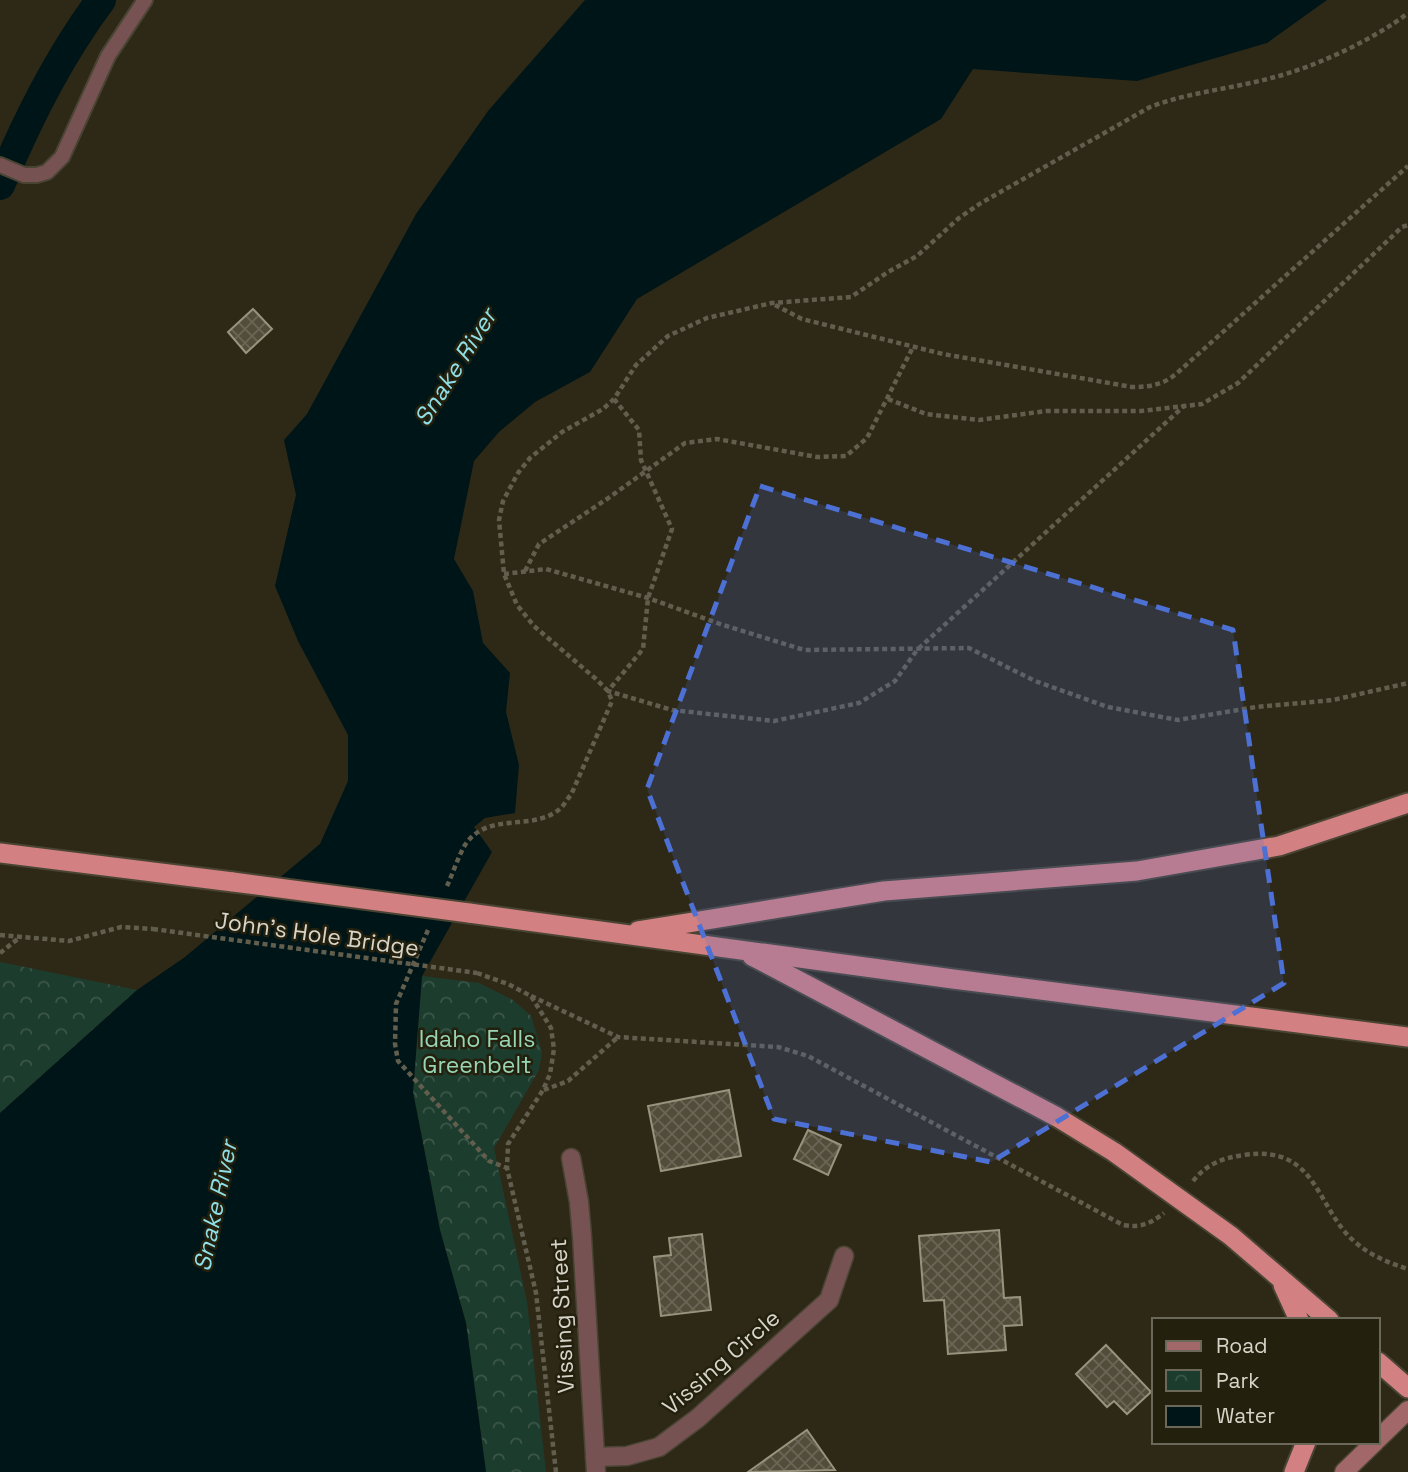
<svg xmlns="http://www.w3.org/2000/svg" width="1408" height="1472" font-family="'Space Grotesk',sans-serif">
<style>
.park{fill:url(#park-crowns)}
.water{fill:#001517}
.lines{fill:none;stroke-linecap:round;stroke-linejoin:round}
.canal{stroke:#001517;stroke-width:30}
.building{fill:url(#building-cross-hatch);stroke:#98937d;stroke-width:2}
.service-casing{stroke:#494433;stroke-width:18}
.minor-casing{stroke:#494433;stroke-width:21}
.secondary-casing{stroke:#494433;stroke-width:21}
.trunk-casing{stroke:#494433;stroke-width:23}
.path{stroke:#625e4e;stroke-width:4.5;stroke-dasharray:5 3.5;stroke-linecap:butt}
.service{stroke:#775252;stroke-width:14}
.minor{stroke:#775252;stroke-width:18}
.secondary{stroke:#a26869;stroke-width:18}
.trunk{stroke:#d28082;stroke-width:19}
.trunk-bridge-casing{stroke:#494433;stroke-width:23;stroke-linecap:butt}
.path-bridge{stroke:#625e4e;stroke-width:4.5;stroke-dasharray:5 3.5;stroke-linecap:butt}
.trunk-bridge{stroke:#d28082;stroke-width:19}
.marked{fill:#4c70d4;fill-opacity:0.2;stroke:#4c70d4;stroke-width:5;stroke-dasharray:14 9;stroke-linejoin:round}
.labels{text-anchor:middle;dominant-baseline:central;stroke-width:5;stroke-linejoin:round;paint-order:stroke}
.street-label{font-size:23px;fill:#d7d4c9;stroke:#24200e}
.park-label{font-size:23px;fill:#97d5b4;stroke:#24200e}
.water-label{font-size:24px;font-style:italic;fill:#8edfe7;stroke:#24200e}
</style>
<defs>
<pattern id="park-crowns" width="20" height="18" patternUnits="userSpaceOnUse" patternTransform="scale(1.75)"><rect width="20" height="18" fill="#1c3c2d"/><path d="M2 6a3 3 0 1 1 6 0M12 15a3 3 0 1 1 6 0" fill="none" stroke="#3c574a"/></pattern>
<pattern id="building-cross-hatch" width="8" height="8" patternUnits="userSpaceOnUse" patternTransform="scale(1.75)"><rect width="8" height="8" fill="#524d3a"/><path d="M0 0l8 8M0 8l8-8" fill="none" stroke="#6a6655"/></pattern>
</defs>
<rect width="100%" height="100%" fill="#2e2917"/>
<g class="park">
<polygon points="0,962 137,990 0,1113"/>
<polygon points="422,976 479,983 513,1000 531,1016 542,1052 539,1070 494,1148 527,1302 546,1472 486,1472 466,1323 440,1230 413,1092"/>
</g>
<polygon class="water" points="585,0 1327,0 1267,43 1137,81 973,69 941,119 637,299 590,372 535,402 499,432 474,461 454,559 473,591 483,643 510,673 506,712 519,765 515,813 485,818 474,827 492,852 422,976 413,1092 440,1230 466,1323 486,1472 0,1472 0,1113 137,990 185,957 320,844 348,781 348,735 298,641 275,586 296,495 284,440 307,414 416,214 488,111"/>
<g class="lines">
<path class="canal" d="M0,185c27,-65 59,-129 101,-185"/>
</g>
<g class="building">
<polygon points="253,309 272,329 246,353 228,332"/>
<polygon points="729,1090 741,1156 661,1171 648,1106"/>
<polygon points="808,1130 841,1145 828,1175 794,1159"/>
<polygon points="999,1230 1004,1298 1020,1297 1022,1325 1004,1326 1006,1350 948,1354 944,1300 924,1301 919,1236"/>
<polygon points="702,1234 711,1310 661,1316 654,1257 671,1255 669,1238"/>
<polygon points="1106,1345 1151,1392 1127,1414 1114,1401 1107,1407 1076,1374"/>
<polygon points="807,1430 835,1470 748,1472"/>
</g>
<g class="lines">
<defs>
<polyline id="service" points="0,165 24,175 37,175 47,172 62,157 108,56 145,0"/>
<g id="minor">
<polyline points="571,1158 579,1202 582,1237 596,1472"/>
<polyline points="595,1457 627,1456 659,1447 698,1418 829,1300 844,1256"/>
</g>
<g id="secondary">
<polyline points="1378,1439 1408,1410"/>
<polyline points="1344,1472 1375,1442"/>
</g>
<g id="trunk">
<polyline points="0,853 233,882"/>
<polyline points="469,913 953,979 1408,1037"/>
<polyline points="638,931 884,891 1137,871 1279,846 1408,803"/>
<polyline points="752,956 1057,1117 1114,1152 1231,1236 1329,1320"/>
<polyline points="1283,1285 1299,1320"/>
<polyline points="1378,1362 1408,1388"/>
<polyline points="1294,1472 1306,1442"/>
</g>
</defs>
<use href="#service" class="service-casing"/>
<use href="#minor" class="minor-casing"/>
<use href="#secondary" class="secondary-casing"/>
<use href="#trunk" class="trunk-casing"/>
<g class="path">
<path d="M775,305l27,14 141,35 189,33c18,0 30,-2 44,-13l232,-208"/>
<polyline points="614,399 639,430 641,460 672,529 648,598 643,649 608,691 672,710 774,721 859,703 895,681 917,650 1184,406"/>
<polyline points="888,399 926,414 979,420 1046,411 1141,411 1202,404 1238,383 1402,227 1408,225"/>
<polyline points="525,571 539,544 607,499 685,443 717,439 817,457 846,456 867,438 913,347"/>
<polyline points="504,574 546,569 648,598 720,624 804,650 969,648 1035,681 1108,707 1178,720 1256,707 1333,700 1408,683"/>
<path d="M447,886c6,-13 11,-29 18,-41 23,-35 68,-12 96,-37 3,-3 6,-9 10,-13l41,-94 -4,-10 -12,-12 -62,-53 -17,-21 -13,-31 -5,-54 4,-19 15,-28 12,-15 32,-26 41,-23 11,-10 22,-34 32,-29 39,-18 65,-15 79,-6 37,-25 29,-16 42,-38 22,-15 169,-96c39,-15 81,-18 121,-29 42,-10 104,-39 137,-65"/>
<polyline points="428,930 396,1004 395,1044 398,1061 489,1161 507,1168"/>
<polyline points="0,935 69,941 121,927 153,929"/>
<polyline points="0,953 19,938"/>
<polyline points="477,973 508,984 531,996 551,1028 554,1049 550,1074 543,1090 508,1144 507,1168 536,1293 556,1472"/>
<path d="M531,996l87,41 160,10 30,9 315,169c17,3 27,-1 41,-12"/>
<polyline points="544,1090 568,1081 618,1037"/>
<path d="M1193,1181c14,-17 29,-23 51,-26 74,-11 72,54 111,87 16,14 34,21 53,27"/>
</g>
<use href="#service" class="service"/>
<use href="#minor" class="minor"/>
<use href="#secondary" class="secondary"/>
<use href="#trunk" class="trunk"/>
<defs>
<polyline id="trunk-bridge" points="233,882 469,913"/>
</defs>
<use href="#trunk-bridge" class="trunk-bridge-casing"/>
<polyline class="path-bridge" points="153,929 477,973"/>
<use href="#trunk-bridge" class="trunk-bridge"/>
</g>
<path class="marked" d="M760,486l473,144 51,353 -293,179 -217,-43 -127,-330z"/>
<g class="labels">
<g class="street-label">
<text transform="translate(317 934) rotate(8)">John's Hole Bridge</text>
<text transform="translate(562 1316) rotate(-93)">Vissing Street</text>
<text transform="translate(721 1362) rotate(-41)">Vissing Circle</text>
</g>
<g class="park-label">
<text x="477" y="1039">Idaho Falls<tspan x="477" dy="26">Greenbelt</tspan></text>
</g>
<g class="water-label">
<text transform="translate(455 367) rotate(-58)">Snake River</text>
<text transform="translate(215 1206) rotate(-78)">Snake River</text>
</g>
</g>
<rect x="1152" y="1318" width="228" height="126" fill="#24200e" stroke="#6c6859" stroke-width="2"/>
<rect x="1166" y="1341" width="35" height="10" fill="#a26869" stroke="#6c6859" stroke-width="2"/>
<text x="1216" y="1353" font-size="21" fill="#d7d4c9">Road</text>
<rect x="1166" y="1370" width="35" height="21" fill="url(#park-crowns)" stroke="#6c6859" stroke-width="2"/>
<text x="1216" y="1388" font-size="21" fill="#d7d4c9">Park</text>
<rect x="1166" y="1406" width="35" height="21" fill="#001517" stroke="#6c6859" stroke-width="2"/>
<text x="1216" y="1423" font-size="21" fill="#d7d4c9">Water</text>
</svg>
